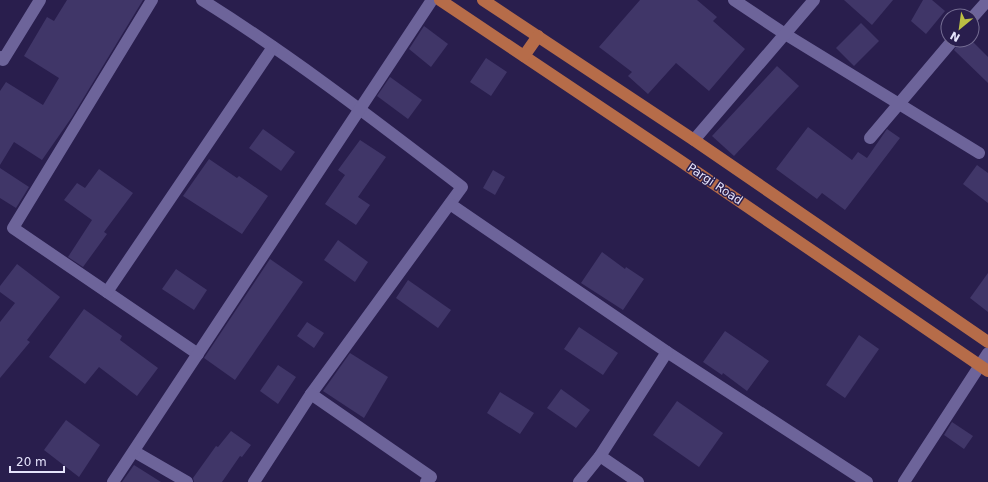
<svg xmlns="http://www.w3.org/2000/svg" width="988" height="482" font-family="'DejaVu Sans',sans-serif">
<style>
.building{fill:#403668}
.lines{fill:none;stroke-linecap:round;stroke-linejoin:round}
.minor{stroke:#6d649a;stroke-width:12}
.primary{stroke:#b66c49;stroke-width:12}
.labels{text-anchor:middle;dominant-baseline:central;stroke-width:3;stroke-linejoin:round;paint-order:stroke}
.street-label{font-size:12px;fill:#e6e4fc;stroke:#291e4d}
</style>
<rect width="100%" height="100%" fill="#291e4d"/>
<g class="building">
<polygon points="67,0 143,0 72,117 42,160 14,142 0,165 0,91 6,82 43,105 59,78 24,56 47,17 54,21"/>
<polygon points="640,0 697,0 717,17 713,21 745,49 709,91 676,63 648,94 628,76 632,72 599,47"/>
<polygon points="844,0 893,0 872,25"/>
<polygon points="923,0 932,0 945,11 926,34 911,21"/>
<polygon points="861,23 879,41 854,66 836,48"/>
<polygon points="424,26 448,44 431,67 409,49"/>
<polygon points="960,40 971,40 988,57 988,83 954,50"/>
<polygon points="486,58 507,72 491,96 470,82"/>
<polygon points="777,66 799,86 734,156 712,136"/>
<polygon points="390,77 422,100 408,119 377,96"/>
<polygon points="808,127 852,160 858,152 867,158 887,129 900,138 845,210 822,193 817,199 776,169"/>
<polygon points="263,129 295,152 281,171 249,148"/>
<polygon points="360,140 386,157 358,197 370,205 356,225 325,204 345,175 338,170"/>
<polygon points="209,159 237,178 239,176 268,196 242,234 183,196"/>
<polygon points="977,165 988,173 988,203 963,184"/>
<polygon points="0,168 29,187 16,208 0,198"/>
<polygon points="99,169 133,193 104,232 107,234 83,267 68,257 92,220 64,200 77,183 85,188"/>
<polygon points="493,170 505,177 495,195 483,188"/>
<polygon points="338,240 368,262 355,282 324,260"/>
<polygon points="602,252 625,269 626,267 644,279 623,310 581,283"/>
<polygon points="270,259 303,282 235,380 204,358"/>
<polygon points="17,264 60,297 27,340 30,342 0,378 0,322 15,303 0,292 0,286"/>
<polygon points="176,269 207,290 194,310 162,289"/>
<polygon points="988,273 988,312 970,298"/>
<polygon points="408,280 451,310 438,328 396,298"/>
<polygon points="84,309 122,336 120,340 158,368 137,396 99,367 85,384 49,357"/>
<polygon points="307,322 324,333 314,348 297,336"/>
<polygon points="579,327 618,353 603,375 564,349"/>
<polygon points="725,331 769,361 747,391 723,373 722,375 703,362"/>
<polygon points="859,335 879,349 845,398 826,385"/>
<polygon points="350,353 388,377 364,418 323,391"/>
<polygon points="278,365 296,377 278,404 260,391"/>
<polygon points="561,389 590,410 576,428 547,408"/>
<polygon points="500,392 534,413 520,434 487,413"/>
<polygon points="677,401 723,433 699,467 653,435"/>
<polygon points="66,420 100,445 79,477 44,450"/>
<polygon points="952,422 973,436 964,449 944,435"/>
<polygon points="231,431 251,445 242,457 240,456 222,482 194,482 193,478 216,446 218,447"/>
<polygon points="134,465 161,482 122,482"/>
</g>
<g class="lines">
<g class="minor">
<polyline points="152,0 13,228 198,354"/>
<path d="M202,0c90,56 175,122 260,187l-151,207 -57,88"/>
<polyline points="734,0 785,34 979,153"/>
<polyline points="972,18 988,0"/>
<polyline points="0,57 3,60 40,0"/>
<polyline points="870,138 953,40"/>
<polyline points="694,140 814,0"/>
<polyline points="450,204 667,352 867,482"/>
<polyline points="107,292 273,47"/>
<polyline points="311,394 431,477 426,482"/>
<polyline points="135,452 187,482"/>
<polyline points="113,482 432,0"/>
<polyline points="579,482 600,456"/>
<polyline points="638,482 600,456 667,352"/>
<polyline points="904,482 988,353"/>
</g>
<g class="primary">
<polyline points="440,0 679,160 988,371"/>
<polyline points="483,0 694,140 988,342"/>
<polyline points="524,56 538,36"/>
</g>
</g>
<g class="labels">
<g class="street-label">
<text transform="translate(715 184) rotate(34)">Pargi Road</text>
</g>
</g>
<g transform="translate(960 28) rotate(209)"><circle r="19" fill="#291e4d" stroke="#756d93"/>
<path d="M0-3L7 15L0 10L-7 15Z" fill="#bcbf43"/>
<text y="-6" font-size="11" font-weight="bold" text-anchor="middle" fill="#e6e4fc">N</text>
</g>
<path d="M10 466v6h54v-6" fill="none" stroke="#e6e4fc" stroke-width="2"/>
<text x="16" y="466" font-size="12" fill="#e6e4fc" stroke="#291e4d" stroke-width="3" paint-order="stroke">20 m</text>
</svg>
